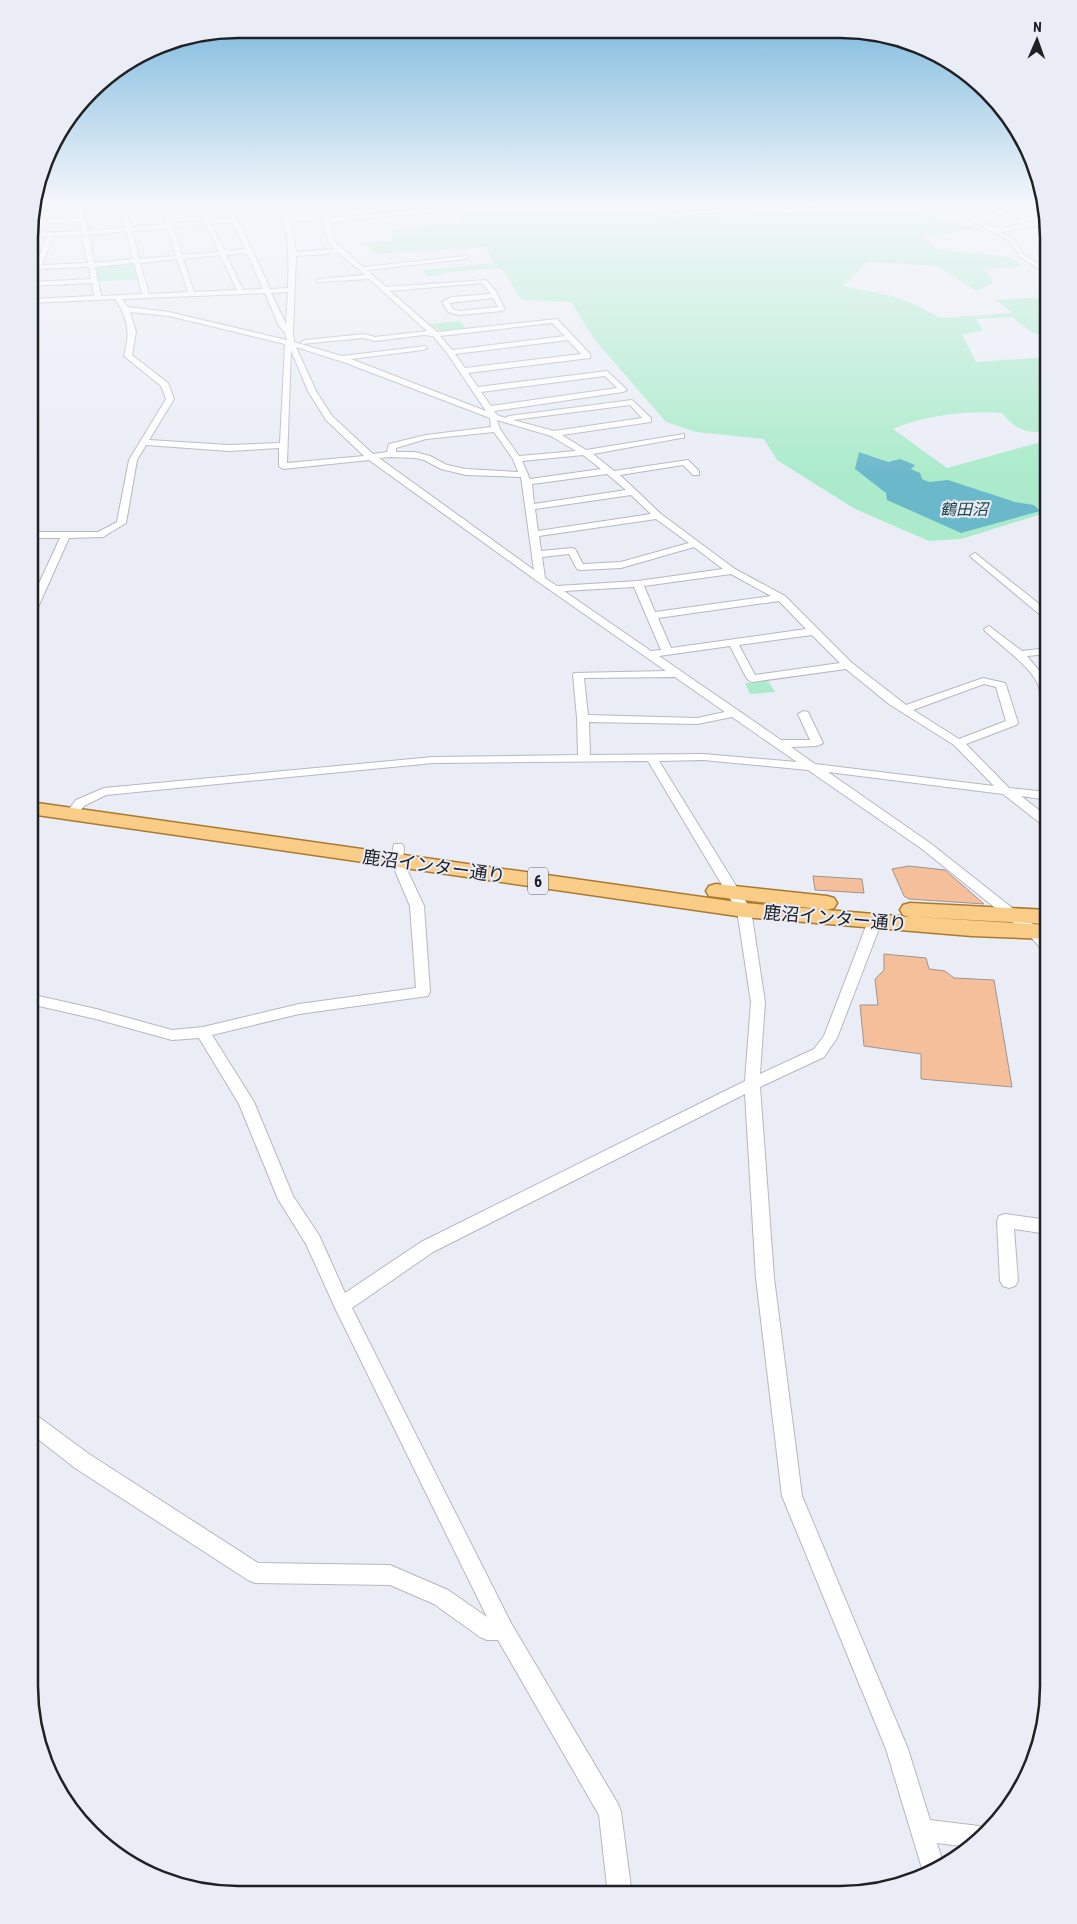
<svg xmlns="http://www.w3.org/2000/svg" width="1077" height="1924" font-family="'Roboto Condensed','Noto Sans JP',sans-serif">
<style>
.green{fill:#abebcb}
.water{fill:#6bb8ca}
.building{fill:#f6bf9b;stroke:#9d9590}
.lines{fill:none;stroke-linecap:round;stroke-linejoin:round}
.street-casing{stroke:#b6b8c0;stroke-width:2}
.primary-casing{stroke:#aa7a30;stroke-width:3}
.street{fill:#fff;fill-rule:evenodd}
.primary{fill:#f9cc87;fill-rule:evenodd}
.labels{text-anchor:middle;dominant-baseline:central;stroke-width:4;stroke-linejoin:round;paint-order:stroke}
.far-water-label{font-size:16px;font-style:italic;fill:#1e434b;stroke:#eaedf6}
.shield{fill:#eaedf6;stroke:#5d5e63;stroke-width:1}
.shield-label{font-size:16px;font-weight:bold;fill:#202124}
.street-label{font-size:18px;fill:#202124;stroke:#eaedf6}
.rim{fill:none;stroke:#202124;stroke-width:2.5}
</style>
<rect width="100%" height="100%" fill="#eaedf6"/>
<g class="green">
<path d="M491,206h154l4,5 18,10 83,-7 105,-1 41,-5 -2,-2h17c15,20 45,11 64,22l-21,3 -8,3 -27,1 18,14 73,8 11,9 -37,4 8,7v7l-15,7 -40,-25 -69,-4 -25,24 49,10 24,9 24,13 73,-5 -17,-13 52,-3v41l-17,-6 -19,-15 -36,2 7,12 -21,3 14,28 72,-5v75c-22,1 -31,-1 -46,-19 -33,-3 -78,2 -109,16l54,39 101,-28v72l-87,27 -32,2 -74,-32 -78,-49 -13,-21 -68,-7 -30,-10 -72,-83 -23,-37 -49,-2 -21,-32 -42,3 -32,6 -3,-7 70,-7 -8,-16 -110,7 -12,-11 27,-2 2,-11 29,-4 31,-1 12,-4 -5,-5 25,-5z"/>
<polygon points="137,261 141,279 94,282 91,265"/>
<path d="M460,321l6,8c-15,1 -26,6 -37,-5z"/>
<polygon points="768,681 775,692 750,694 745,683"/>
</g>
<polygon class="water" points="859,452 888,462 900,459 915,465 911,469 920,473 922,479 929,482 948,480 1015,502 1034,505 1040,511 961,533 887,500 886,493 855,469"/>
<g class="building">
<polygon points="909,866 945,870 984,904 909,899 904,896 892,869"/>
<polygon points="813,876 862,879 864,893 815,890"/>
<polygon points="884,954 926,958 929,969 945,971 954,978 994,980 1012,1087 921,1079 921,1054 864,1046 860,1005 878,1005 875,979 884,970"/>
</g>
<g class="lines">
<defs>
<g id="street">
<path d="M63,206h42l-3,2 -19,1 5,22 37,-3 -6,-22h6l6,21 35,-3 -6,-18h6l6,18 32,-3 -4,-15h6l4,14 22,-2 -6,-12h6l38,83 18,-1c1,-29 1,-55 -8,-82h6l4,12 36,-2 1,-10h36l-30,5v7l119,-12h19l-3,2 -136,14 -1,12 5,9 27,24 104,-11v2l-2,1 -98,11 19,17 100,-7 9,10 10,19 -3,2 -43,4 -11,-3 -6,-10 10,-5 39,-3 -9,-11 -92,8 47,41 120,-13 33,35v4l-122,15 10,14 129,-16 20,19 -4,2 -129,19 3,4 8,3 4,-2 123,-16 19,18v4l-89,13 24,15 98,-16v4h-3l-88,16 21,17 74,-11 11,11v4h-6l-10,-10 -63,10 41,39 74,55 50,27 67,67 54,42 77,-27 22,5 1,2 12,38 -2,2 -50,19 43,44 39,4v8l-27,-4 27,21v10l-4,-1 -41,-32 -175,-22 102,71 109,86 9,10v14l-5,-2 -14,-16 -107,-86 -114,-79 -105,-10 -44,1 92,149 14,92 -5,72 54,-25 10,-13 44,-115 2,-3h10l2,3 -45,117 -13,19 -64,30 14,191 28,218 106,253 22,71 49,6 8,4 -18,17 -32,-4 7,23 -20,9 -38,-126 -104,-253 -26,-218 -11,-184 -312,158 -81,56 159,315 107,181 3,8 11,83h-24l-9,-80 -101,-175h-11l-7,-3 -46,-33 -44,-19 -135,-2 -7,-3 -173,-112 -46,-36v-20l7,3 53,39 169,109 132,2 58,25 39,27 -151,-307 -30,-66 -28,-45 -39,-95 -40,-66 -27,2 -76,-21 -66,-15v-10l66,15 76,21 31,-3 96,-23 117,-16 -6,-82 -19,-45 3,-17h8l2,3 -1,14 21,45 6,86 -2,4 -129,18 -87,21 42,67 39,94 26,39 26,58 76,-51 324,-161 6,-79 -14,-92 -89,-149 -215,2 -327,32 -22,11 -9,11h-8l-2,-3 11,-14 28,-12 329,-31 145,-2 -1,-37 -4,-43 1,-2 92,-2 -129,-90 -168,-121 -86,9 -4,-3v-18l-50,3 -83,-6 -9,15 -11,63 -23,14 -34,1 -34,76 -5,3v-14l30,-65h-30v-6h68l19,-10 12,-62 37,-61 -5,-13 -37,-30c6,-22 5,-37 -9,-57l-85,4v-4l64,-3 -2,-13 -62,3v-4l61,-3 -2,-12 -59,2v-4h6l11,-29 -17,1v-4l52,-2 -2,-9 -50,2v-4l49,-2 -2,-9 -46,2 1,-4zM326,220c-1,12 -1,21 9,29l-39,3 -5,-30zM233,222l12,27 -20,2 -14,-27zM206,224l13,28 -37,3 -9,-28zM167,228l9,28 -37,3 -7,-28zM126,231l7,28 -39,4 -5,-28zM82,235l6,28 -46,2 11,-29zM247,253l16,36 -20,1 -17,-35zM339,253l26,22 -46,4 -2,1v2l52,-3 58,52 -52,6 -11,-3 -59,6 -4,2 1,2 62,-6 11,3 49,-6 9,1 14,17 39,58 -135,-52 72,-9 4,-2 -1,-2 -84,10 -48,-14 -1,-10 3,-76zM220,255l17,35 -43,2 -11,-33zM177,259l11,33 -39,2 -9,-31zM134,263l8,31 -41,2 -6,-29zM288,292l-2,32 -15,-31zM265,293l14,33 6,7 2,7 -118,-28 -41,-5 -6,-8zM493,298l5,9 -39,4 -6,-2 -4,-6zM130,312l39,4 116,28 -5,99 -51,2 -80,-5 25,-41 -6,-16 -36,-28 4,-23zM552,323l13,13 -113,14 -12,-14zM568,340l13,14 -116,14 -10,-14zM296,347l50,16 144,55 1,9 -65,8 -37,9 -2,8 -14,2 -41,-38 -16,-25zM291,350l17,41 18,29 38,36 -77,7zM605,376l12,12 -126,18 -10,-14zM630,405l12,13 -88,13 -41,-11zM497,420l54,16 25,15 -57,5 -19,-27zM494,432l19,27 5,13 -52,-3 -19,-4 -17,-9 -15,-4h-19v-4l30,-9zM583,455l18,14 -71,10 -8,-18zM391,457l24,1 9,2 17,9 25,6 55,2 13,93 -155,-112zM607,474l19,16 -92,14 -2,-20zM631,495l20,19 -113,17 -3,-22zM656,519l33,24 -68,19 -38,2 -8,-15 -3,-1 -31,3 -2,-15zM694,547l29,22 -85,12 -81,5 -12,-8 -3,-21 27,-3 8,15 3,1 41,-2zM731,574l40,22 -116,16 -11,-26zM634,587l27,63 -10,1 -87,-60zM779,601l27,28 -135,19 -13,-30zM812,635l28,28 -85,12 -16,-30zM730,646l17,33 5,3 94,-13 43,35 65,41 40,41 -179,-22 -24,-17 26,-1 6,-3 -15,-31 -4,-1 -6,3 12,26h-29l-122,-84zM675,677l50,35 -28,6 -109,-3 -4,-37zM984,684l12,3 10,34 -47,18 -46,-29zM732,717l65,45 -94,-8 -113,1 -1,-33 108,2z"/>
<polygon points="655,206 662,206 672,213 725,209 728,211 677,216 680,219 677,221"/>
<polygon points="778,206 784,206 786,209 854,206 856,209 853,211 784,213"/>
<path d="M949,206h7l40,23 26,-5 -39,-18c19,0 35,19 54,16l-16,-16h6l12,12 6,2 1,4 -45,8 13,7 10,16 24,14v5l-28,-17 -10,-16 -42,-22z"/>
<polygon points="975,553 1048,611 1048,619 1044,618 972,558 970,556"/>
<path d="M989,626l33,25 26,-3v6l-21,2 21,26v52l-6,-3c-1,-10 0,-39 -4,-47 -9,-19 -37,-38 -53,-53l-1,-2z"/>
<polygon points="1005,1214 1048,1220 1048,1234 1014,1229 1018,1281 1015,1286 1009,1288 1003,1286 1000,1281 997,1221 999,1216"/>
</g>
<g id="primary">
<polygon points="30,802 744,903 909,917 903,915 900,910 903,905 910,903 1048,910 1048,924 916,917 1048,925 1048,939 972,936 744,917 30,814"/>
<polygon points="716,884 827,896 834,898 837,903 834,908 827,910 709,896 706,891 709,886"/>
</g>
</defs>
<use href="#street" class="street-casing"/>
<use href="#primary" class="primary-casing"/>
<use href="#street" class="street"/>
<use href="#primary" class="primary"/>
</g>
<linearGradient id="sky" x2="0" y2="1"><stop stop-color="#76b6dc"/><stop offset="0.43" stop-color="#f6f7fb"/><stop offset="1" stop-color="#f6f7fb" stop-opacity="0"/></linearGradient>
<rect width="1077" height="475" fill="url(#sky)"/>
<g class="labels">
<g class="far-water-label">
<text x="964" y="509">鶴田沼</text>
</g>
<rect class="shield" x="528" y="867.5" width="20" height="27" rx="4"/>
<g class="shield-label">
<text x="538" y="881">6</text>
</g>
<g class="street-label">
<text transform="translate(434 866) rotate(8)">鹿沼インター通り</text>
<text transform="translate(835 918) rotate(5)">鹿沼インター通り</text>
</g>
</g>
<path d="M0 0H1077V1924H0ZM238 38H840A200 200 0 0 1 1040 238V1686A200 200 0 0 1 840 1886H238A200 200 0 0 1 38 1686V238A200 200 0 0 1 238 38Z" fill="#eaedf6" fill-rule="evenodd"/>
<path class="rim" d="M238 38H840A200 200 0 0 1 1040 238V1686A200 200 0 0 1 840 1886H238A200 200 0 0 1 38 1686V238A200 200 0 0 1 238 38Z"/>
<g transform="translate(1037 40) rotate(2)" stroke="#eaedf6" stroke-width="4" paint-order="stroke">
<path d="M0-4L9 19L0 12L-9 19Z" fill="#202124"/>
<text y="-8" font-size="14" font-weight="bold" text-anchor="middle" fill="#202124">N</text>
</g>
</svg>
